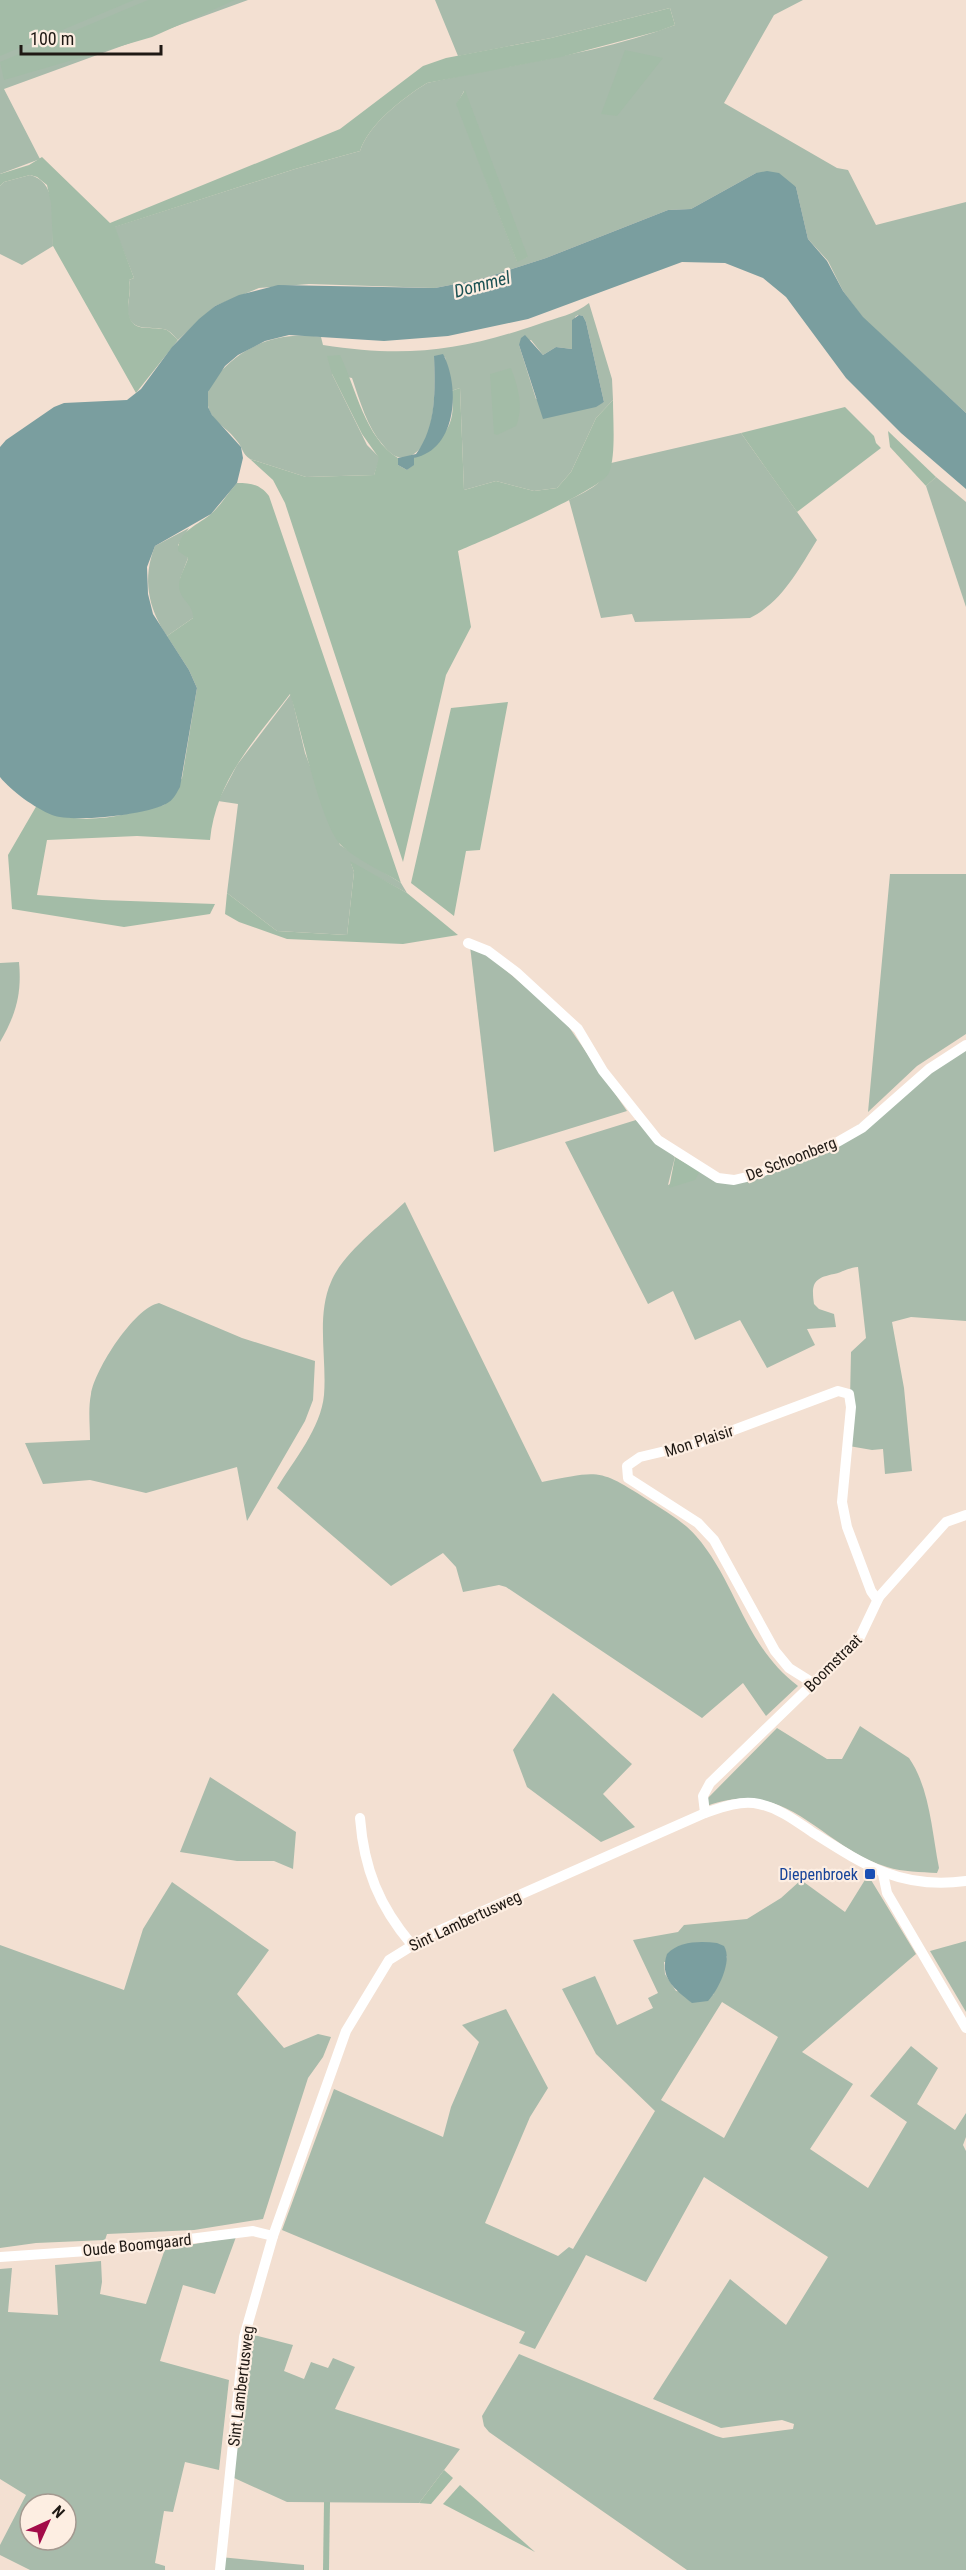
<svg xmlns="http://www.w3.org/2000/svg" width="966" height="2570" font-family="'Roboto Condensed',sans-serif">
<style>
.green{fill:#a8bbab;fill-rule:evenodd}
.forest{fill:#a3bca7}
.water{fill:#7a9e9f}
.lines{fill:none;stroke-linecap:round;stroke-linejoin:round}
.minor{stroke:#fff;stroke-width:10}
.transit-dot{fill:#1a4fb4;stroke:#fdeee2;stroke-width:2}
.labels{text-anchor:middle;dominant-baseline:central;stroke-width:4.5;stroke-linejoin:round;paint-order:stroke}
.street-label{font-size:16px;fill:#1f1914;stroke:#fdeee2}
.transit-label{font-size:16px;fill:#164399;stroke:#fdeee2;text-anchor:end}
.water-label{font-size:18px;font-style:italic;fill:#1b5153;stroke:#fdeee2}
</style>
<rect width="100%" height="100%" fill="#f3e0d2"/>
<g class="green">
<polygon points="0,0 248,0 4,89 40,159 0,174"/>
<path d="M435,0h368l-29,15 -50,88 113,65 11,2 28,55 90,-23v211l-103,-95 -20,-27 -15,-30 -20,-22 -12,-52 -40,-14 -65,36 -23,1 -122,48 -65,21 -46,9 -126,-4 -50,4 -44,18 -37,34c-3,-3 -7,-8 -11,-10 -13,-5 -36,4 -39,-17 -1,-11 4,-22 1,-33l5,-2 -20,-51 181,-58 65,-18c9,-27 43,-53 67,-68 83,-19 168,-28 248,-58l-5,-17 -119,30 -93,18zM464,91l63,166 -10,4 -60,-157z"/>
<path d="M30,175c29,7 22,47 23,71l-31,19 -22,-11v-68l4,-4z"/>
<path d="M589,303l23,76 1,21 -17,18 -25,54 -14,16 -23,3 -38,-10 -32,9 -4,-102 -9,3 -6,-34h-11c1,24 4,88 -24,99 -11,5 -19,-1 -27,-11 -16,-18 -23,-44 -31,-67l-20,-4 35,71 13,13 -6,17 -68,2 -56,-18c-8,-5 -7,-11 -13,-18 -9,-13 -25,-19 -29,-35 -3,-11 2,-22 9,-30 26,-32 64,-45 104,-39l2,8c83,13 137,6 216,-21 17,-6 37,-10 50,-21zM578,315l5,1 3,6 18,80 -13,5 -55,-8 -17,-54 12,-5 12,15 13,-8 16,2 3,-32z"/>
<path d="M741,433l76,107c-18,29 -35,62 -67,78l-115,4 -3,-8 -31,4 -32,-118c18,-9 37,-17 42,-37z"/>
<polygon points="936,477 966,502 966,607 926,486"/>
<path d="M189,528l-11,17 10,13 -8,21 14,33 -1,6 -26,18c-19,-28 -25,-58 -12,-90z"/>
<polygon points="291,694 305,753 340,845 401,883 407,893 351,863 354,872 347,935 277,931 227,893 238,804 218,801 237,765"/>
<polygon points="890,874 966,874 966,1034 917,1066 868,1112"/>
<polygon points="470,946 487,954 564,1020 627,1111 494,1152"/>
<path d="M19,962c3,31 -3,53 -19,80v-79z"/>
<path d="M966,1049v272l-55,-4 -19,5 12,66 8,83 -27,3 -2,-25 -11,1 -23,-4 2,-94 15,-14 -8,-71c-11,1 -15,5 -24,7 -20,4 -23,9 -20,30l5,5 15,5 2,13 -29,2 8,16 -48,23 -27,-48 -45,20 -22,-49 -25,13 -83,-162 71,-22 39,37 -7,28 32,-14 32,10 90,-29 104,-78z"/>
<path d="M405,1202l137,280c58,-11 56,-14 106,18 17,11 35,21 48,36 41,47 48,109 102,150l-32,30 -23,-33 -41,35 -196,-131 -7,-2 -36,7 -7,-25 -13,-14 -52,33 -114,-98c17,-28 44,-60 47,-93 3,-36 -8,-79 7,-113 11,-28 52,-59 74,-80z"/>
<path d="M159,1303l83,35 73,23 -2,39 -8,21 -58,100 -10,-54 -91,26 -56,-13 -47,4 -18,-41 65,-3c0,-15 -2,-31 1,-46 4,-25 43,-86 68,-91z"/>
<polygon points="553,1693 632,1764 603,1794 635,1827 601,1842 527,1787 513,1750"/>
<path d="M860,1726l49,32c21,30 23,75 30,110l-2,5c-16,-1 -34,-1 -50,-6 -69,-22 -98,-91 -180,-61l-1,-6 71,-72 50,31h15z"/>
<polygon points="210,1777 296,1832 293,1869 274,1861 237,1861 180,1852"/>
<path d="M868,1875l48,79 -114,98 51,32 -43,65 58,39 39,-66 -37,-26 41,-50 27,22 -21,36 38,26 11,-17v24l-3,8 3,6v419h-279l-198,-138 -5,-6 -2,-10 37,-62 197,82 7,2 70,-9 1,-5 -12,-4 -61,8 -68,-29 77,-120 56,46 42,-68 -124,-80 -58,105 -60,-27 -51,94 -16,-6 6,-11 -243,-102 52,-141 109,48 8,-30 28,-65 -17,-17 44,-16 42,79 -18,29 -45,106 73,33 11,-9 4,2 82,-138 -59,-57 -34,-65 33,-13 22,49 36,-17 -5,-10 10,-5 -25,-53 45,-8 6,-7 63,-6 34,-21 20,-18 44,32zM727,1956l-14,39 -37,-4 -11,-17 -1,-12zM722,2002l56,35 -54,101 -63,-38z"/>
<polygon points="172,1882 269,1950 237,1994 284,2048 318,2034 331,2037 323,2057 308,2078 263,2219 194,2230 107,2234 105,2240 36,2243 0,2248 0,1945 124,1990 143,1929"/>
<polygon points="966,1941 966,2012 930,1951"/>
<path d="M236,2237l-21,57 -32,-9 -23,76 69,19 -10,90 -34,-8 -12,50 -9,-1 -9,52 10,3v4h-135l-30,-15v-10l26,-50 -26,-16v-210l12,-1 -4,44 50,3 -3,-50 46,-4 1,21 -2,12 46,10 19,-55zM30,2504h36v36h-36z"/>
<polygon points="250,2334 293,2345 284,2371 304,2379 311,2362 328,2368 333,2358 355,2367 335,2409 460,2449 419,2503 287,2502 232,2477"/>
<polygon points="220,2557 304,2565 304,2570 219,2570"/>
</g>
<g class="forest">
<polygon points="0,0 134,0 0,56"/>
<polygon points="148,0 235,0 152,37 4,80 0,62"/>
<path d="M670,8l5,17 -16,6 -98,26 -134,26c-24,15 -58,41 -67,68l-65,18 -180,58 19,51 -5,2c3,12 -3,24 0,35 4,19 24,10 38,15 3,2 8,7 11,10l-42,53 -83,-147 -2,-43 -4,-18 -10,-8 -7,-2 -26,7 -4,4v-12l29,-9 13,-8 68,66 230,-94 83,-63 23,-8 105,-20z"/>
<polygon points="625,50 663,58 617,116 601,114"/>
<polygon points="465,90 528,257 517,262 456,104"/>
<path d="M340,355c16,33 25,83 58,103v7l9,5 6,-5 1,-7c28,-19 44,-30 37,-67l9,-3 4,102 32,-9 38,10 23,-3 14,-16 25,-54 17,-18c0,19 3,56 -4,73 -9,18 -127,68 -151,78l13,76 -25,48 -43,187 -118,-359 -12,-23 -23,-21 56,18 68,-2 5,-17 -17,-24 -30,-60 -5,-18z"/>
<path d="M511,368c7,19 13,39 5,58l-19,9 -3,-1 -4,-60z"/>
<polygon points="845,407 874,436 876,443 881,448 797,512 741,433"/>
<polygon points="888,431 936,477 926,486 890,447"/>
<path d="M237,483c14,0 23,1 32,13l132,387c-19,-12 -42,-22 -59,-37 -21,-18 -42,-122 -52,-152 -35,46 -74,86 -80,146l-73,-4 -90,4 -10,55 65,5 113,4 -5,10 -86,13 -112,-18 -4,-54 29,-50c38,25 86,10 127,0l18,-27 15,-90 -8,-18 -22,-34 26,-18c1,-11 -9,-16 -13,-26 -4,-12 5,-23 8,-34l-10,-7c0,-21 21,-26 34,-38 9,-8 16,-20 25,-30z"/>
<polygon points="508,702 480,850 466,851 454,916 411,883 451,708"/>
<polygon points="350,861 407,893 458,935 403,944 287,939 239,922 225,914 227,893 277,931 347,935 354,872"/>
<polygon points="675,1157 700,1171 695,1180 669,1188"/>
<polygon points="444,2470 453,2478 431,2504 419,2503"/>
<polygon points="460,2485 535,2552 443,2504"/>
<polygon points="324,2502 330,2502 329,2570 323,2570"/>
</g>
<g class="water">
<path d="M767,171l12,2 17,14 12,52 19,22 16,30 20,26 103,96v76l-65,-56 -55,-55 -60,-81 -23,-19 -38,-15 -43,-1 -154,57 -80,17 -64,5 -95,-6 -24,6 -27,14 -13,11 -17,26v15l4,8 29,32 2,11 -6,25 -26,31 -56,32 -8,21 1,27 5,20 36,56 8,18 -17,99c-3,5 -6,12 -11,15 -18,13 -97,21 -117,13 -17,-7 -41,-24 -52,-38v-330l6,-7 48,-33 10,-4 63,-3 14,-11 31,-42 27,-28 16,-13 24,-11 39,-10 157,3 46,-9 65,-21 122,-48 23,-1 65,-36z"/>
<polygon points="579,315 583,316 586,322 604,402 596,407 543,419 519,345 521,338 525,335 543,355 556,347 572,349 572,320"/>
<path d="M443,354c17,32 15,95 -29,104v7l-7,5 -9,-5v-7l18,-4c21,-28 19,-65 18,-98z"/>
<path d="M717,1943l7,3c9,15 -6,44 -16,55l-16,2c-18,-14 -33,-26 -25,-49 12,-13 33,-13 50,-11z"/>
</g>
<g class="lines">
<g class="minor">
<polyline points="468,943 488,951 516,972 578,1029 603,1071 658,1140 718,1178 734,1180 751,1176 834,1144 862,1128 929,1069 966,1045"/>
<polyline points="813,1683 789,1668 775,1651 714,1540 698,1523 628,1478 627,1466 640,1457 699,1443 838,1391 849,1394 851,1407 842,1502 847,1527 871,1591 876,1598 879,1597"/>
<polyline points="705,1813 703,1796 710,1783 859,1639 879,1597 946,1522 966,1515"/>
<path d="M360,1818c4,51 19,88 52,127"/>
<polyline points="883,1874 887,1893 966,2028"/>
<polyline points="0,2257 102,2250 253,2231 273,2236"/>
<path d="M220,2570l24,-233 29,-101 73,-205 43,-71 42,-26 274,-121c17,-6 36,-13 54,-9 20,4 37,17 53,28 52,33 89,58 154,49"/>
</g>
</g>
<rect class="transit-dot" x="864" y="1868" width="12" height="12" rx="3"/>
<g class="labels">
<g class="street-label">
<text transform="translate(791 1159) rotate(-21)">De Schoonberg</text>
<text transform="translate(699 1441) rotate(-18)">Mon Plaisir</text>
<text transform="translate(833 1663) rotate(-45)">Boomstraat</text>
<text transform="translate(465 1921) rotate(-25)">Sint Lambertusweg</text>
<text transform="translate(137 2245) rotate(-6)">Oude Boomgaard</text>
<text transform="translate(241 2386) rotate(-83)">Sint Lambertusweg</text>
</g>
<g class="transit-label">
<text x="858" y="1874">Diepenbroek</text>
</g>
<g class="water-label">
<text transform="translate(482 284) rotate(-15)">Dommel</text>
</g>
</g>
<g transform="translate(48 2522) rotate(45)"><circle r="28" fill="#fdeee2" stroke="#a49990" stroke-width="1.5"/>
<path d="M0-4.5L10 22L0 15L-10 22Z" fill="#a30c49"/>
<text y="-9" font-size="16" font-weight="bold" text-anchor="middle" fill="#1f1914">N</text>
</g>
<path d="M21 45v9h140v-9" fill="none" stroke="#1f1914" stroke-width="3"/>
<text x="30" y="45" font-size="18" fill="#1f1914" stroke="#fdeee2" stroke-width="4.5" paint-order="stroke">100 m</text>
</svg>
